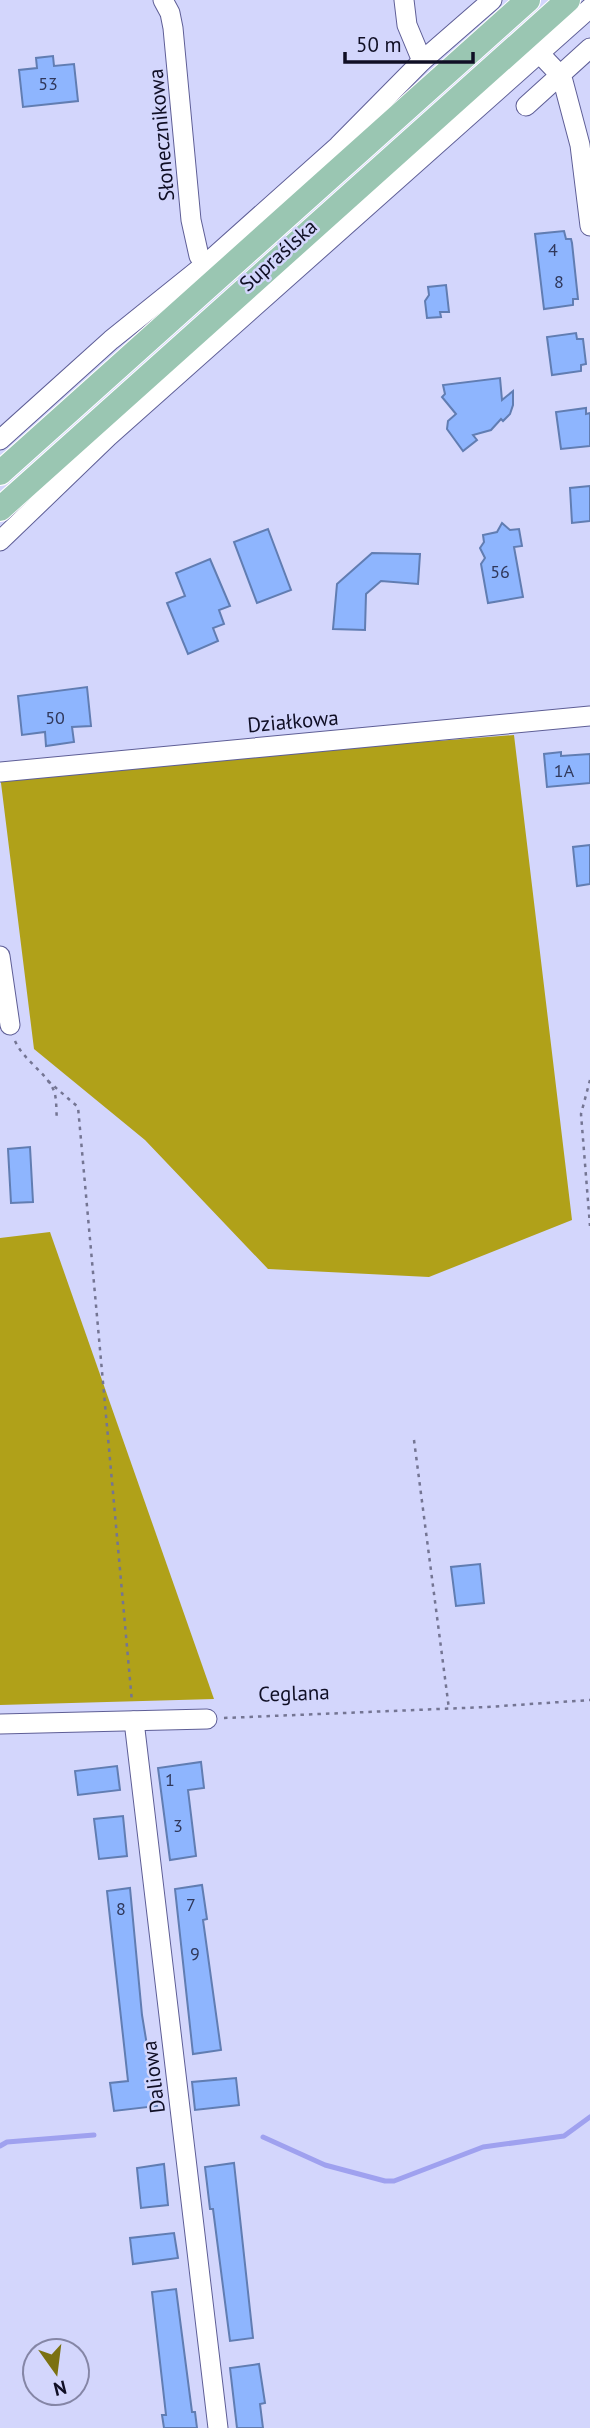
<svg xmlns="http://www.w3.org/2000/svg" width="590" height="2428" font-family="'PT Sans',sans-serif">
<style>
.forest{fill:#b0a119}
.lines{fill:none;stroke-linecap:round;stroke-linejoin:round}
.stream{stroke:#9fa1ef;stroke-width:5}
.building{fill:#8eb5fe;stroke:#617db2;stroke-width:2}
.minor-casing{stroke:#5e5e96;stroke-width:21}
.major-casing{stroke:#fff;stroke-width:26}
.path{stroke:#747593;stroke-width:2.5;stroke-dasharray:3.5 5;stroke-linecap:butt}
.minor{stroke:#fff;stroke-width:19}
.major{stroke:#9ac6b2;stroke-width:24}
.labels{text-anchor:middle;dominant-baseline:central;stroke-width:5;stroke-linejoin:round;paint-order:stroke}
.number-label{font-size:18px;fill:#30385b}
.street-label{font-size:21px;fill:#100f25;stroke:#d3d6fc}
</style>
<rect width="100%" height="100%" fill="#d3d6fc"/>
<g class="forest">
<polygon points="514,735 572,1220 429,1277 268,1269 145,1140 34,1049 0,775"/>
<polygon points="50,1232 214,1699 0,1705 0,1238"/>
</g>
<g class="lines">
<g class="stream">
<polyline points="263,2137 325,2165 385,2181 394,2181 483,2147 564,2136 590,2117"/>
<polyline points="0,2146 7,2142 94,2135"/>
</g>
</g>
<g class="building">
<polygon points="53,56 54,66 74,64 78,101 23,107 19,70 37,68 36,58"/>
<polygon points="564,231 566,239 571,239 572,243 578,299 573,299 573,305 544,309 535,234"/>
<polygon points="446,285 449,312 440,312 441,317 427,318 425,301 429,295 428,287"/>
<polygon points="576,333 577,339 583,339 586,364 581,365 581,371 552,375 547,337"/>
<polygon points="500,378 502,400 513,391 513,405 510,414 503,421 501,419 491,430 473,435 477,440 463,451 447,429 448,421 456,414 442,397 445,394 443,385"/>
<polygon points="586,408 586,414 590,413 590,446 561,449 556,412"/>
<polygon points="590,486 590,521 572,523 570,488"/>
<polygon points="502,523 510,530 519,529 522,546 514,547 523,597 488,603 481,564 485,558 480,548 484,542 483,535 497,532"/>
<polygon points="268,529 291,590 257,603 234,542"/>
<polygon points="372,553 420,554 418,584 381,581 366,594 365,630 333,629 337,584"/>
<polygon points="210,559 230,606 219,610 224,624 213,628 218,641 188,654 167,603 185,596 176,573"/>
<polygon points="87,687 91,726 72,727 74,742 46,746 45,732 22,735 18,696"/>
<polygon points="561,752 561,756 590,754 590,783 547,787 544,754"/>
<polygon points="590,845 590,884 577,886 573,847"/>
<polygon points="30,1147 33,1202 11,1203 8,1149"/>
<polygon points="480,1564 484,1603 456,1606 451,1567"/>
<polygon points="201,1762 204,1788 188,1790 196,1856 170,1860 158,1768"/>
<polygon points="117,1766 120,1790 78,1795 75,1771"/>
<polygon points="123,1816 127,1856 99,1859 94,1819"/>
<polygon points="202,1885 207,1919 203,1920 221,2050 193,2054 175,1889"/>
<polygon points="130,1888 142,2015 157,2106 114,2111 110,2083 128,2081 107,1891"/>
<polygon points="236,2078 239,2105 195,2110 192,2082"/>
<polygon points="234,2163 253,2338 230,2341 213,2209 210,2209 205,2167"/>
<polygon points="164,2164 168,2205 141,2208 137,2168"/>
<polygon points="174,2233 178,2258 133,2264 130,2238"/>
<polygon points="176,2289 192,2412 195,2412 197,2428 164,2428 162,2415 166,2415 152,2292"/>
<polygon points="259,2364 265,2403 260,2404 263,2428 237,2428 230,2368"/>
</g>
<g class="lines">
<defs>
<g id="minor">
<polyline points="163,0 170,13 173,28 191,220 199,256 206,265"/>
<polyline points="404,0 407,25 422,61"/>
<polyline points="540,54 560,75 563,81 580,145 590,226"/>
<polyline points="526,106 590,48"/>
<polyline points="0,440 111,340 208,262 338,146 422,61 492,0"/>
<polyline points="0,541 108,437 590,8"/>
<polyline points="0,772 590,716"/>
<polyline points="0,956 10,1025"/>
<polyline points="134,1721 218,2428"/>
<polyline points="0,1724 207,1719"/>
</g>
<g id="major">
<polyline points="0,473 528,0"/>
<polyline points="0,509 568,0"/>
</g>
</defs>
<use href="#minor" class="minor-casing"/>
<use href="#major" class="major-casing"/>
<g class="path">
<path d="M15,1041c9,20 32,32 39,50 3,8 2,20 3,29"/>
<polyline points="590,1080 581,1114 590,1226"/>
<polyline points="48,1081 78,1107 132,1702"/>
<polyline points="414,1440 449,1709"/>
<polyline points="224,1718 487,1707 590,1700"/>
</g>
<use href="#minor" class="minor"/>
<use href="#major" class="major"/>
</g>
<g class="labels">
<g class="number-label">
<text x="48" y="83">53</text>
<text x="553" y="249">4</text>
<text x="559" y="281">8</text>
<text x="500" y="571">56</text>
<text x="55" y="717">50</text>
<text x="564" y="770">1A</text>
<text x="170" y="1779">1</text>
<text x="178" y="1825">3</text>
<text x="191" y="1904">7</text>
<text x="121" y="1908">8</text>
<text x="195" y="1953">9</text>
</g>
<g class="street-label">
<text transform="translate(161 135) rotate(-95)">Słonecznikowa</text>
<text transform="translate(278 255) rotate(-42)">Supraślska</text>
<text transform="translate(293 721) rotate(-5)">Działkowa</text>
<text transform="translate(294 1693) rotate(-2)">Ceglana</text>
<text transform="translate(153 2077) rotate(-97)">Daliowa</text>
</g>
</g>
<g transform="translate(56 2372) rotate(166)"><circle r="33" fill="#d3d6fc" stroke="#8586a6" stroke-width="2"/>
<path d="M0-5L12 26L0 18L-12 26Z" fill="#7b7111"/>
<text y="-10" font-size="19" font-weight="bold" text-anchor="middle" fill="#100f25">N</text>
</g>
<path d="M345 52v10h128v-10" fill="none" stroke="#100f25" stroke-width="3.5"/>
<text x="356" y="52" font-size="21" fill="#100f25" stroke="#d3d6fc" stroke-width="5" paint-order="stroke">50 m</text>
</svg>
